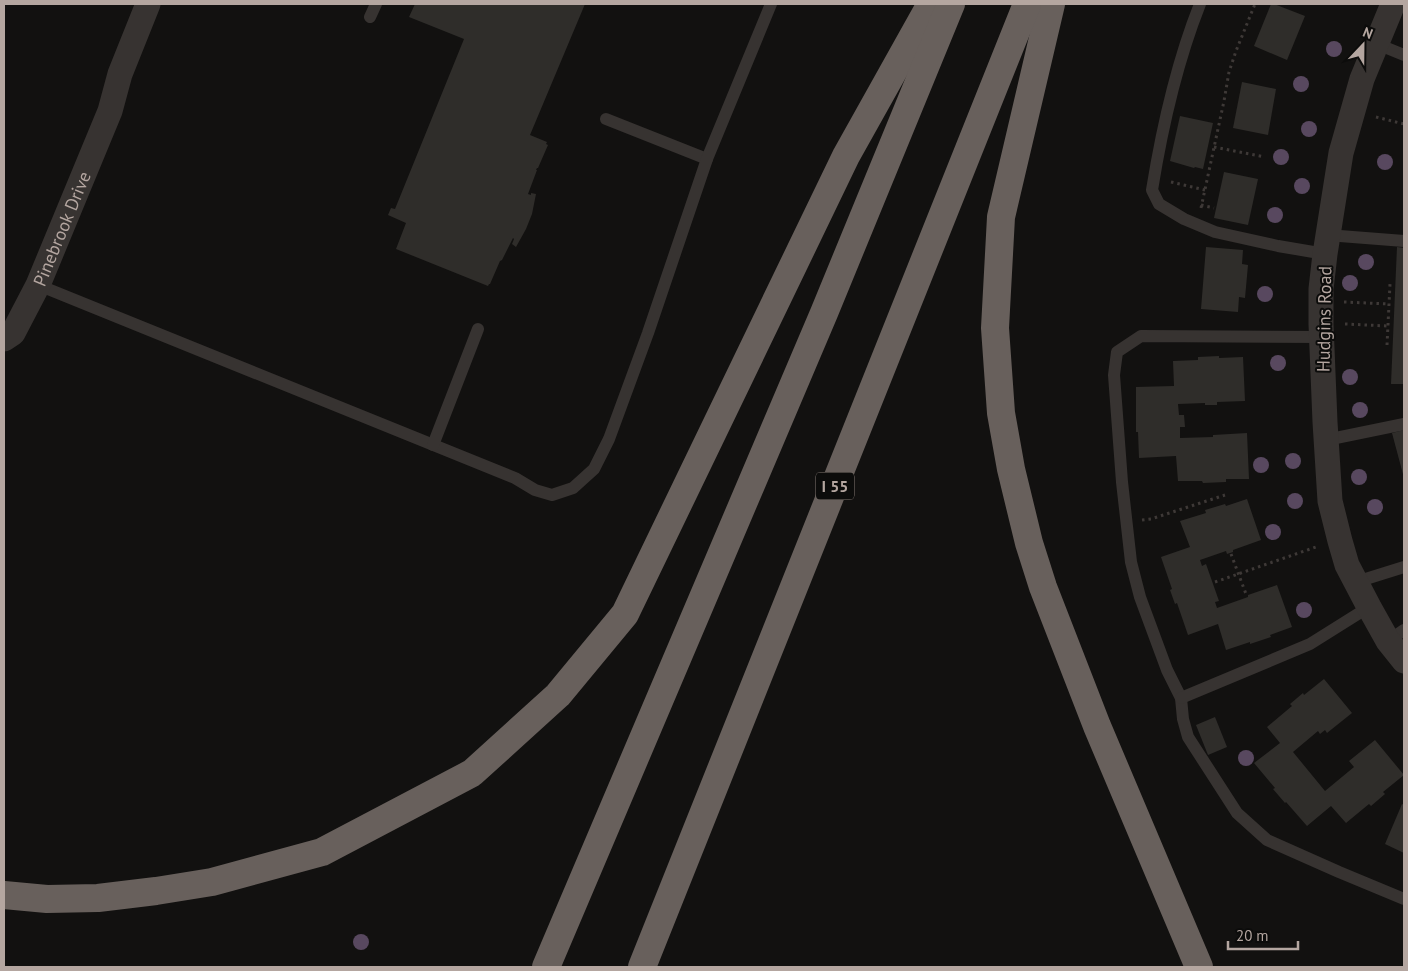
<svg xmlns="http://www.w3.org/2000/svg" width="1408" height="971" font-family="'PT Sans',sans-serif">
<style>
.building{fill:#2f2d2a}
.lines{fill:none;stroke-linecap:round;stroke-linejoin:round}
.path{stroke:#3e3937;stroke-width:3;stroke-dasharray:2.5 4;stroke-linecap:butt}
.lane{stroke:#373331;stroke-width:12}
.street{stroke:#373331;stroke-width:25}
.highway{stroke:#68605c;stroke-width:28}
.tree{fill:#58485f}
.labels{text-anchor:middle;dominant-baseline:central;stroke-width:4;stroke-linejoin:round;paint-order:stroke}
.shield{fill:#0c0c0b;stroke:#827873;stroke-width:1}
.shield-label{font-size:16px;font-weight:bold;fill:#b4a6a0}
.street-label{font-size:18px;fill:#b4a6a0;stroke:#0c0c0b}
</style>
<rect width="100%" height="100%" fill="#121110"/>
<g class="building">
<polygon points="415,4 585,4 530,135 547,142 546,144 548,145 538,168 537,168 536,170 537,170 528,194 531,195 531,193 536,194 532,214 526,229 516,247 512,244 514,239 513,238 502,260 500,261 490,284 489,284 488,286 396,249 406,223 388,215 391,208 395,209 464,39 409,17"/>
<polygon points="1271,4 1274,4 1305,16 1287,60 1254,46"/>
<polygon points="1242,82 1276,89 1268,135 1233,128"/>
<polygon points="1180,116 1213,123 1203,169 1195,167 1194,168 1170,161"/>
<polygon points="1224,172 1258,179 1248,225 1214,218"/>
<polygon points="1206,247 1243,250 1242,264 1248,265 1245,298 1239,297 1238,312 1201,309"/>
<polygon points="1397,247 1404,248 1404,384 1391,384"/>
<polygon points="1219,356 1219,358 1243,357 1245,401 1217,402 1217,405 1205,405 1205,403 1178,404 1179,415 1184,415 1185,427 1180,427 1180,438 1213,437 1213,435 1247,433 1249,479 1226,479 1226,482 1203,483 1202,481 1178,481 1176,456 1139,458 1138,432 1136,432 1136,387 1174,386 1173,361 1198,360 1198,357"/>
<polygon points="1404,430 1404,478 1392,433"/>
<polygon points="1247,499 1261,540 1233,550 1233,552 1227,554 1226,551 1200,560 1202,566 1206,564 1219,601 1215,602 1217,608 1248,597 1248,595 1277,585 1292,627 1270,635 1271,637 1250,644 1250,642 1226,650 1218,624 1188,635 1177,603 1175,604 1170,590 1172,589 1161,557 1190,547 1180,521 1206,513 1205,510 1225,504 1226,506"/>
<polygon points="1324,679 1352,713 1327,733 1325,730 1320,734 1318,731 1293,752 1325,791 1354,767 1349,761 1375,740 1404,775 1383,792 1385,794 1371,806 1369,804 1346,823 1331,806 1307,826 1286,802 1285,803 1273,789 1275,788 1254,763 1280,743 1267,727 1292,706 1290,704 1303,693 1304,695"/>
<polygon points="1215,717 1227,747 1208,755 1196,725"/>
<polygon points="1402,804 1404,805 1404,853 1385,844"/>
</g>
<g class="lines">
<g class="path">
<polyline points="1376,117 1404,124"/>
<polyline points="1214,147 1265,157"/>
<polyline points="1171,182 1205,190"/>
<polyline points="1201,205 1214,208"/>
<polyline points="1201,208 1224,101 1229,72 1236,51 1255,4"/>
<polyline points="1344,302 1389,304"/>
<polyline points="1345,324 1387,326"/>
<polyline points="1387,345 1390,284"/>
<polyline points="1142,520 1151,519 1225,495"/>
<polyline points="1231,554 1246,594"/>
<polyline points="1215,582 1316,547"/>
</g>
<g class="lane">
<path d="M1200,4c-23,58 -38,124 -48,186l7,14 25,15 31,13 63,14 47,8"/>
<polyline points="370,17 376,4"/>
<polyline points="1377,44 1404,55"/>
<polyline points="606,119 707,159"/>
<polyline points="1327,235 1404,241"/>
<polyline points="38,285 515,478 535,490 552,495 573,488 594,469 609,439 648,333 707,159 771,4"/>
<polyline points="1322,337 1141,336 1117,352 1114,375 1122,482 1131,562 1140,597 1167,670 1181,698 1183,719 1188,737 1237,813 1267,840 1339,872 1404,899"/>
<polyline points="1326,440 1404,424"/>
<polyline points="433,445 478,329"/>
<polyline points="1356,582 1404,567"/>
<polyline points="1388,641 1404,630"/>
<polyline points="1181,698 1310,644 1369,607"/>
</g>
<g class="street">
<polyline points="1393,4 1362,79 1341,153 1325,254 1321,289 1321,324 1325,422 1330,501 1340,541 1347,565 1369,607 1388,641 1404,661"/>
<path id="s1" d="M4,339l9,-6 25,-48 72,-174 10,-37 28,-70"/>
</g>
<g class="highway">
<polyline points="1051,4 1001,217 995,328 1001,413 1011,469 1029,543 1043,587 1097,726 1199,967"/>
<polyline points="4,895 47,899 98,898 156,891 212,882 322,852 472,773 558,695 625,614 846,156 931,4"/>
<polyline points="546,967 824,313 951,4"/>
<polyline points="642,967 1027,4"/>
</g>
</g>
<g class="tree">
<circle cx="1334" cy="49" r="8"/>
<circle cx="1301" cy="84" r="8"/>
<circle cx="1309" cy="129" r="8"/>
<circle cx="1281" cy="157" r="8"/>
<circle cx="1385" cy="162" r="8"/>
<circle cx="1302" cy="186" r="8"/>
<circle cx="1275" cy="215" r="8"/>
<circle cx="1366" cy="262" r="8"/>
<circle cx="1350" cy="283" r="8"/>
<circle cx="1265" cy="294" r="8"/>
<circle cx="1278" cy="363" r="8"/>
<circle cx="1350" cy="377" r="8"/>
<circle cx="1360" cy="410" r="8"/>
<circle cx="1293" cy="461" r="8"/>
<circle cx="1261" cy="465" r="8"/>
<circle cx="1359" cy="477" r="8"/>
<circle cx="1295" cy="501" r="8"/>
<circle cx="1375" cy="507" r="8"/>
<circle cx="1273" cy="532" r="8"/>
<circle cx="1304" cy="610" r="8"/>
<circle cx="1246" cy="758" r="8"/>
<circle cx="361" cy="942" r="8"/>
</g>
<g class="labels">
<rect class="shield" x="816" y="472.5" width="38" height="27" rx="4"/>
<g class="shield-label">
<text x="835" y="486">I 55</text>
</g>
<g class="street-label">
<text stroke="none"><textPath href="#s1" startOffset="126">Pinebrook Drive</textPath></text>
<text transform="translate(1324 319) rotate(-89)">Hudgins Road</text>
</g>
</g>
<rect width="1408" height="971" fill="none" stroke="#b4a6a0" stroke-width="10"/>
<g transform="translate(1363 45) rotate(22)" stroke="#0c0c0b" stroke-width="4" paint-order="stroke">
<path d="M0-4L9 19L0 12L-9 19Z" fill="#b4a6a0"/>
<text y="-8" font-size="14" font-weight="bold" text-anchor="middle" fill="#b4a6a0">N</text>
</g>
<path d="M1228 941v8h70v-8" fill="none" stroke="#b4a6a0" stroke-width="2.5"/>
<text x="1236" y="941" font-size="15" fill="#b4a6a0" stroke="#0c0c0b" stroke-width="4" paint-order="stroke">20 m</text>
</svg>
